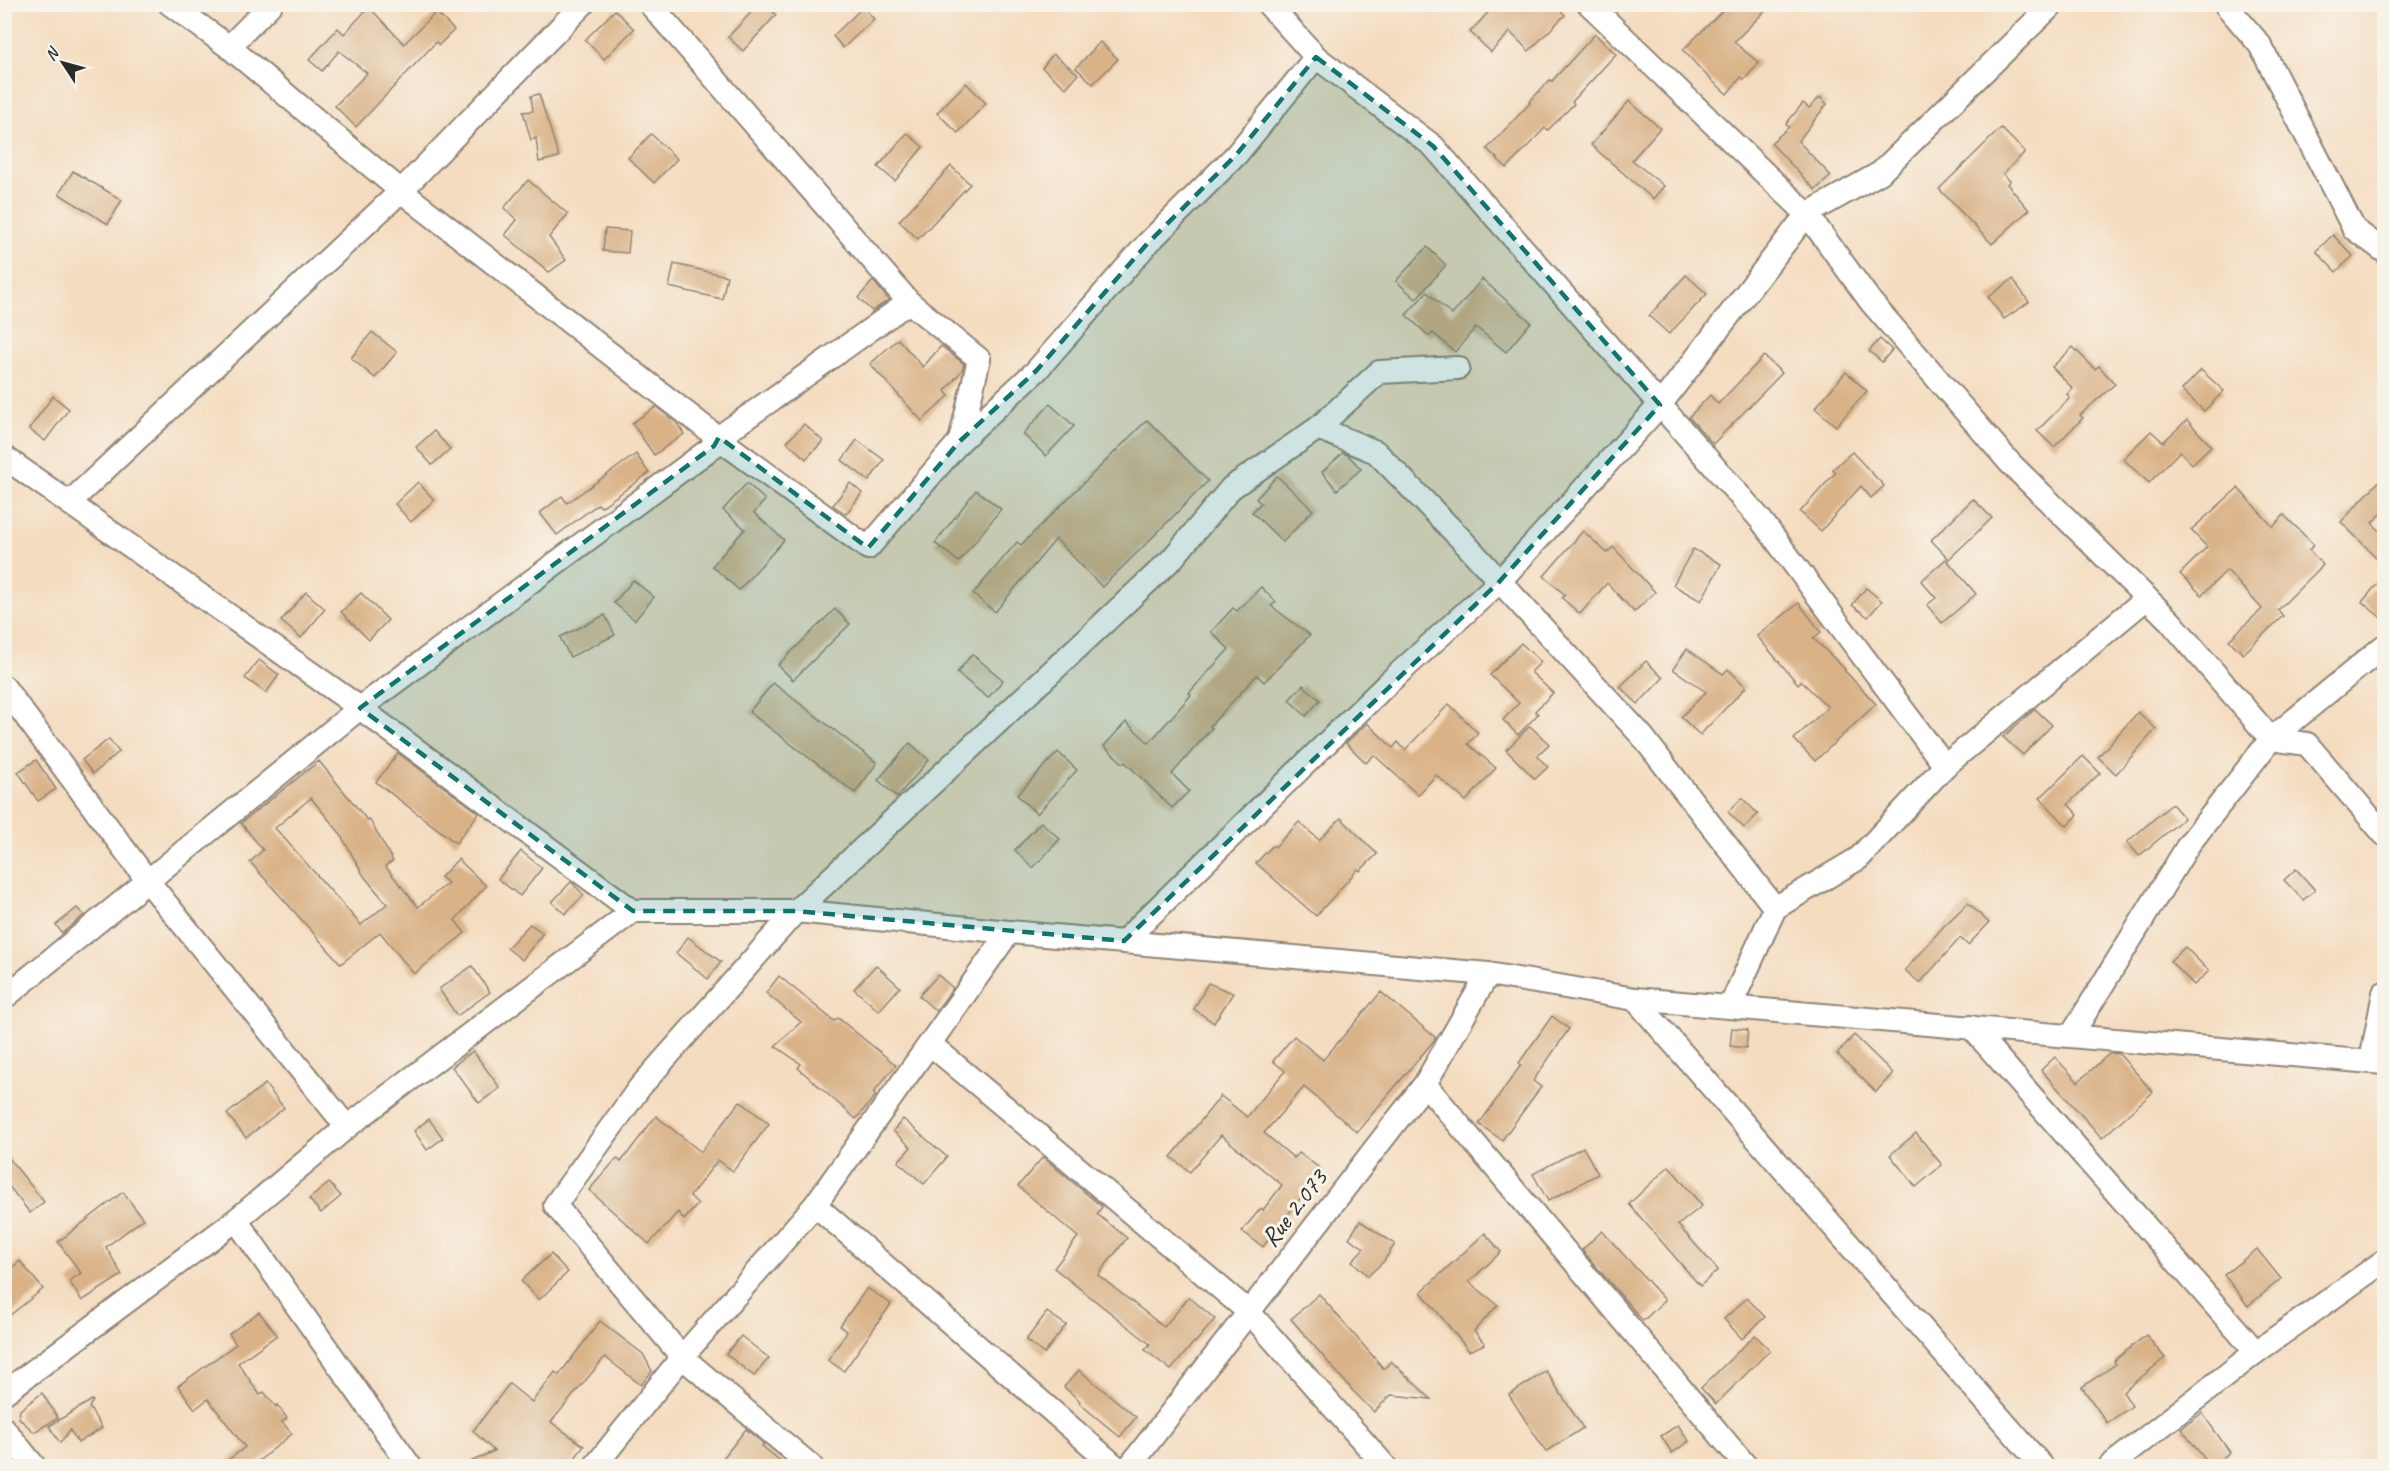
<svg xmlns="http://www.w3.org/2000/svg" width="2389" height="1471" font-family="Caveat,sans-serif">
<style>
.building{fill:#d9b288;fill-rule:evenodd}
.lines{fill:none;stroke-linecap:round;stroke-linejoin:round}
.minor-casing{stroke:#908476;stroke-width:26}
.minor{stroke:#fff;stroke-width:22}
.marked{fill:#0f766e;fill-opacity:0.2;stroke:#0f766e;stroke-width:4.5;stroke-dasharray:12 8;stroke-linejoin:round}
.labels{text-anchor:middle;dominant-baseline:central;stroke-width:6;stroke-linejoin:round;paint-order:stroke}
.street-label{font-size:26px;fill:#2b2b2b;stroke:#f7f3e8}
</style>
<rect width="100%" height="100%" fill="#f7f3e8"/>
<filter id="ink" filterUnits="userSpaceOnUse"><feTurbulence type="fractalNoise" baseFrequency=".0167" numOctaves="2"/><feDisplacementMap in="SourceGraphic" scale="12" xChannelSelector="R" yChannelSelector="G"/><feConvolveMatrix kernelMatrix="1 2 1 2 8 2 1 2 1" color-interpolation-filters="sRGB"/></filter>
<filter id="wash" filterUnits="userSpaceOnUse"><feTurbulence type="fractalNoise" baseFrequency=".008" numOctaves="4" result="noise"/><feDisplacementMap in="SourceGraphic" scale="24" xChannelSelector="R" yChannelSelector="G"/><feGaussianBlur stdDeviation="1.35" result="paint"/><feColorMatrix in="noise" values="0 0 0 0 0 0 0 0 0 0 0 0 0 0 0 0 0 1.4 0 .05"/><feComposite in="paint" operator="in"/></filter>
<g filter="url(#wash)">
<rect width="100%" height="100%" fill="#f4dcc0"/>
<g id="blocks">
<g class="building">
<polygon points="759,4 766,4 776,15 743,51 728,37"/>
<polygon points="1496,4 1554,4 1565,15 1529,51 1510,32 1491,52 1470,32"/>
<polygon points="1729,4 1772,4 1734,42 1759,63 1744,80 1741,77 1727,94 1707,76 1683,50"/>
<polygon points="369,7 404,44 436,12 454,30 439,45 436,42 356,127 335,106 367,73 339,51 322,71 309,60 338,28 344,34"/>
<polygon points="863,7 874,19 843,48 833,36"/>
<polygon points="615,10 634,29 604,59 585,40"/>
<polygon points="1595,34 1616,54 1572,102 1574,104 1548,130 1545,128 1507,168 1487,149 1530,103 1529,102 1550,80 1552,81"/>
<polygon points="1100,42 1118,59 1093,84 1076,68"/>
<polygon points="1053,54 1078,74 1066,88 1042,68"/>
<polygon points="966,83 986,103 958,133 937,113"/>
<polygon points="539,94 559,157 539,162 536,138 531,140 523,112 533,111 531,96"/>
<polygon points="1820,97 1827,104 1798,141 1831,176 1815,190 1771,143 1789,127 1786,124 1803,103 1809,108"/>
<polygon points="1629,101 1660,128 1632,160 1664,186 1653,199 1591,145"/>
<polygon points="2001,128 2025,152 2003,174 2010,181 2007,184 2029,210 1992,244 1939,189"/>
<polygon points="907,133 923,147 895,181 878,167"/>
<polygon points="651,134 677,159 654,183 628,158"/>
<polygon points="951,166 970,184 918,239 899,221"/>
<polygon points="73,171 122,200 108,224 59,194"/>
<polygon points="528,180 568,214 549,237 566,260 549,272 505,235 517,220 504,208"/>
<polygon points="605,229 630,231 628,253 603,251"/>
<polygon points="2333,235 2353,256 2336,272 2316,251"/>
<polygon points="1427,247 1446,265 1416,299 1396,281"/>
<polygon points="674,264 727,276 722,299 669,287"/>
<polygon points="1686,275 1707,294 1669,334 1649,316"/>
<polygon points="1482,279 1531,322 1506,352 1476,327 1455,352 1433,333 1429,336 1406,315 1427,292 1452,315"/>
<polygon points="2013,279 2029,302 2004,319 1988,297"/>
<polygon points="873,281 889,300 872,311 858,298"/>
<polygon points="372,332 397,352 375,378 351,358"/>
<polygon points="898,339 923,367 941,346 964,364 962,370 945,391 949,396 922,421 870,364"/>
<polygon points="1880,339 1892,350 1882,362 1869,351"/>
<polygon points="2073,347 2095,369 2099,366 2115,384 2080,415 2083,418 2054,447 2037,431 2070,398 2067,394 2073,389 2052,367"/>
<polygon points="1764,356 1782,373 1713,444 1689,417 1710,395 1718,404"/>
<polygon points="2201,370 2224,391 2204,411 2182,390"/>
<polygon points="1846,372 1867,391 1836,426 1815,408"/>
<polygon points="53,396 69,409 45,441 29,429"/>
<polygon points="1050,404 1074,426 1046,456 1023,434"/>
<polygon points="656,407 677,423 684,434 654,455 632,423"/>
<polygon points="1147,420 1208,481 1143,547 1102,587 1056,539 995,612 973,594 1017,542 1021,545"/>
<polygon points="2187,420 2211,446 2192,464 2180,451 2149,483 2123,459 2151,431 2163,442"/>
<polygon points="804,424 823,441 806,459 787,442"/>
<polygon points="434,431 450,449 432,465 416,447"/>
<polygon points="857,440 884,460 869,481 842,460"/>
<polygon points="1852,452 1884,486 1871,498 1861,486 1821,531 1800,512 1836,472 1833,469"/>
<polygon points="1343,453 1348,455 1361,469 1337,490 1322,472"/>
<polygon points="636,454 649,473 601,507 598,504 557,535 540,513 562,496 567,503"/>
<polygon points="2385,475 2385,510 2372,523 2385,536 2385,566 2341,522"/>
<polygon points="1277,476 1313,510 1283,542 1252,512 1261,503 1256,499"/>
<polygon points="418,482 434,500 411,522 395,504"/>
<polygon points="747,483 765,500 754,513 784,540 739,590 712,566 745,529 723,510"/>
<polygon points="850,483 862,493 846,514 833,505"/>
<polygon points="2238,488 2273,527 2284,515 2314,545 2309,550 2323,565 2278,610 2283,616 2243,654 2229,640 2262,609 2227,570 2202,595 2180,574 2207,547 2191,530"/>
<polygon points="976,490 1001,509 959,562 935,543"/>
<polygon points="1973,499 1992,518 1949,559 1931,540"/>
<polygon points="1583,531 1607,553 1613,547 1655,592 1634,612 1607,583 1580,614 1562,598 1565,595 1544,576"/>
<polygon points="1693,549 1721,564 1701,601 1673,585"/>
<polygon points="1946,559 1976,594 1942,623 1927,605 1936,598 1921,581"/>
<polygon points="2385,575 2385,621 2362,602"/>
<polygon points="633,580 654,597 635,620 614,603"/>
<polygon points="1261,587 1276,602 1271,606 1310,635 1264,682 1257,675 1210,726 1212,728 1172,774 1189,791 1172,808 1125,762 1123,763 1104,746 1126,722 1149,743 1191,695 1189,693 1229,649 1211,632 1233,608 1237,611"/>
<polygon points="1866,588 1882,601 1868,617 1852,605"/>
<polygon points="306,592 325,609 301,638 281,621"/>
<polygon points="361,593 388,620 369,640 341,612"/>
<polygon points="1799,603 1821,632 1813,638 1845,669 1844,670 1876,704 1815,761 1794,739 1828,707 1801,681 1798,684 1757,636"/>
<polygon points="835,609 850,624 793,680 778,665"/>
<polygon points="605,615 615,635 570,657 560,637"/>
<polygon points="1521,643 1541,662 1531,672 1553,693 1535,711 1538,714 1518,735 1503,720 1519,703 1490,675"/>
<polygon points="1687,649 1723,674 1728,669 1746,687 1700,735 1681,717 1706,692 1673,669"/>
<polygon points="972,654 1003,680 988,698 957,673"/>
<polygon points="259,660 279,675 266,693 245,678"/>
<polygon points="1646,661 1663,678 1638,704 1620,687"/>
<polygon points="773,683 877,763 855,793 749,712"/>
<polygon points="1303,685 1320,700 1306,716 1289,700"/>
<polygon points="1449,704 1478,733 1468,744 1496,768 1466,801 1436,775 1418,795 1374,755 1366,763 1346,743 1367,723 1393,748 1398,742 1405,750"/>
<polygon points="2035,709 2052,725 2023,755 2003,737"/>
<polygon points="2138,712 2156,729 2116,774 2098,757"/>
<polygon points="1530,726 1549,744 1537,756 1548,767 1535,779 1506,750"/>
<polygon points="109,739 119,752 93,774 82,760"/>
<polygon points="910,743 929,760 897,797 878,780"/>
<polygon points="1058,752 1077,770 1037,814 1017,795"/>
<polygon points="398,753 479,813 456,843 376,782"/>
<polygon points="2083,756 2100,773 2068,804 2078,815 2067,826 2040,798"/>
<polygon points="36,760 56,789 38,801 18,772"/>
<path d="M319,761l48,59 2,-1 24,42 -8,5 33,41 30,-24 -7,-6 17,-18 28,27 -31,34 10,13 -51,41 -34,-42 -39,32 -91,-102 13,-12 -22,-27zM311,798l28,34 25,44 23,28 -26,21 -86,-97z"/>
<polygon points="1742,798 1758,814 1744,828 1728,812"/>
<polygon points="2172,804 2184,818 2139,856 2127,842"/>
<polygon points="1341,818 1377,854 1360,871 1358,869 1316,916 1256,863 1273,845 1275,847 1299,822 1319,840"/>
<polygon points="1041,822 1060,839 1033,868 1015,850"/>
<polygon points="521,851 542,868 520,896 498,879"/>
<polygon points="2296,869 2315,890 2303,900 2284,880"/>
<polygon points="571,882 584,895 565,914 552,902"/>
<polygon points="1968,903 1989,923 1968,945 1960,938 1920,983 1905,970 1943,927"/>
<polygon points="77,908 84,915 62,933 56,925"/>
<polygon points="530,924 543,933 522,960 507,948"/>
<polygon points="688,937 721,962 708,979 676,953"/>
<polygon points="2185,947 2209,971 2194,985 2170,961"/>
<polygon points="876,965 900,987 879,1011 854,989"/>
<polygon points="472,966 490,992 457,1016 439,989"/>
<polygon points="938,975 953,988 936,1011 919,996"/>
<polygon points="779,976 834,1021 838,1018 896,1065 873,1093 876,1095 856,1119 798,1068 801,1064 775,1046 801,1022 766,993"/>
<polygon points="1208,983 1233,993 1214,1023 1194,1009"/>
<polygon points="1381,992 1436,1038 1357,1132 1304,1087 1264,1133 1294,1158 1299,1153 1322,1170 1263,1247 1242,1231 1261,1208 1263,1210 1282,1185 1221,1135 1190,1172 1171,1157 1221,1096 1247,1117 1285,1071 1273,1061 1294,1036 1323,1060"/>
<polygon points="1552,1016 1569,1029 1533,1081 1541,1087 1502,1140 1479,1124 1521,1065 1519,1063"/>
<polygon points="1732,1028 1748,1030 1746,1048 1730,1046"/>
<polygon points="1854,1035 1893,1073 1876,1092 1837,1054"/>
<polygon points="473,1051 500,1088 479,1103 452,1067"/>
<polygon points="2110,1053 2119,1054 2153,1092 2102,1138 2041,1070 2055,1057 2078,1082"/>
<polygon points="265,1084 284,1108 246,1138 227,1114"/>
<polygon points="740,1101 769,1124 733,1171 718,1160 690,1196 698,1204 684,1220 678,1212 649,1244 589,1190 617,1158 621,1162 656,1116 701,1152"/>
<polygon points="429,1119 443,1138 427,1150 414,1131"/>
<polygon points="903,1119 947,1157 924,1184 898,1162 911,1147 893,1131"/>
<polygon points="1916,1133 1942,1165 1916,1187 1890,1155"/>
<polygon points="1583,1147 1598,1174 1548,1201 1533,1174"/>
<polygon points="4,1152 44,1202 30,1213 4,1180"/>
<polygon points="1043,1157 1102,1207 1097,1214 1127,1238 1098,1275 1164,1327 1189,1297 1215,1319 1195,1343 1194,1342 1171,1370 1145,1350 1150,1344 1054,1268 1078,1237 1018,1186"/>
<polygon points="1669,1166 1702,1206 1678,1225 1718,1270 1700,1286 1629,1204"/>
<polygon points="329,1183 341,1196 321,1213 309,1199"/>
<polygon points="123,1192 143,1219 106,1247 122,1275 82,1301 69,1281 81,1273 58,1242"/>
<polygon points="1360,1221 1395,1244 1384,1261 1368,1276 1352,1261 1364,1248 1349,1238"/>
<polygon points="1602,1231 1665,1300 1643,1321 1582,1250"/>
<polygon points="1485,1233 1501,1252 1469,1282 1498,1305 1474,1331 1485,1344 1469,1351 1421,1292"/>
<polygon points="2257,1249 2281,1279 2248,1306 2224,1275"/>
<polygon points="551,1254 568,1272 539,1300 521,1281"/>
<polygon points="20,1261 43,1289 4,1320 4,1274"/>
<polygon points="867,1288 891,1304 844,1371 828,1360 847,1332 840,1326"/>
<polygon points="1319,1294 1384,1369 1391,1361 1431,1399 1391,1395 1374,1412 1353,1391 1291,1319"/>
<polygon points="1747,1298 1765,1317 1742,1339 1724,1319"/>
<polygon points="259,1312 277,1335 238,1363 260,1395 264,1392 276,1407 277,1405 287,1418 282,1422 292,1434 251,1467 219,1467 245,1447 208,1399 195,1409 178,1386 236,1344 229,1334"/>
<polygon points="1047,1312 1066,1325 1044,1354 1026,1340"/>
<polygon points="600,1321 643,1354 652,1371 641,1385 605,1357 551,1422 584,1446 568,1467 519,1467 512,1461 504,1467 460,1467 494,1451 473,1431 509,1384 532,1402 555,1372 559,1375"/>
<polygon points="1755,1335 1770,1350 1716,1404 1701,1388"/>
<polygon points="2146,1335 2165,1358 2123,1392 2132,1406 2107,1423 2082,1387 2116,1364 2114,1361"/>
<polygon points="741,1336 769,1358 754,1376 726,1354"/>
<polygon points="1079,1370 1136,1417 1120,1437 1079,1403 1080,1401 1064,1387"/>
<polygon points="1546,1371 1583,1428 1546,1452 1509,1395"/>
<polygon points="42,1393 58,1418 34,1432 19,1418 20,1410"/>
<polygon points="92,1400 93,1401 89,1407 102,1428 78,1443 70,1430 60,1443 49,1426"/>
<polygon points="2202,1413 2230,1452 2211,1467 2181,1429"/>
<polygon points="1678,1425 1689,1441 1672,1453 1661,1436"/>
<polygon points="746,1429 764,1444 762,1446 788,1467 716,1467"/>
</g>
</g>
</g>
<g filter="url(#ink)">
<use href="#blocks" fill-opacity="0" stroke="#908476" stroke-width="1.5"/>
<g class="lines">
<defs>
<g id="minor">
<polyline points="170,4 229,47 401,191 726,444 868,548 960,441 1036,371 1147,244 1236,155 1316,57"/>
<polyline points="650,4 909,302 979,359 960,441"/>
<polyline points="1268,4 1316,57 1433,146 1761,520 1945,766"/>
<polyline points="1589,4 1807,214 1871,302 2010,463 2170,621 2271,739 2307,744 2384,834"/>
<polyline points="2225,4 2260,45 2354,229 2384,251"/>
<polyline points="229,47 271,4"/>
<polyline points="1318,428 1376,452 1460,538 1642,736 1775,908"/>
<polyline points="4,457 353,703 633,911 796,911 1009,932 1488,974 1635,999 2384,1063"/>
<polyline points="69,503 401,191 583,4"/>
<polyline points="4,687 147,880 347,1127"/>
<polyline points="1124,941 1386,685 1499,582 1660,405 1807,214 1880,173 2053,4"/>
<polyline points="4,998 360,708 714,446 719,437 909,302"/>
<polyline points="1635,999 2042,1466"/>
<polyline points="1730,1007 1775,908 1859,858 1945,766 2147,598"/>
<polyline points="1971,1027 2256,1352"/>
<polyline points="2071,1036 2189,844 2271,739 2384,646"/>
<polyline points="930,1044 1249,1312 1385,1466"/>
<polyline points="2371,1061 2384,993"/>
<polyline points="1425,1084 1746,1466"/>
<polyline points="815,1205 1115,1466"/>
<polyline points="236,1220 410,1466"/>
<polyline points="4,1393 236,1220 347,1127 633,911"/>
<polyline points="4,1429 34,1466"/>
<polyline points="595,1466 682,1357 815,1205 1009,932"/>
<polyline points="811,1466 682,1357 555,1205 640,1087 796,911 1172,559 1231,488 1318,428 1379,372 1458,368"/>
<polyline points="1130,1466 1425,1084 1488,974"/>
<polyline points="2110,1466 2256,1352 2384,1261"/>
</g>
</defs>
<use href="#minor" class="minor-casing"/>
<use href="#minor" class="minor"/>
</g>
</g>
<path class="marked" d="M1316,57l117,89 227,259 -161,177 -375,359 -328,-30h-163l-273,-203 354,-262 5,-9 149,111 92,-107 76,-70 111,-127 89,-89z"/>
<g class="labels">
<g class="street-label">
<text transform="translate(1294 1208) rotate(-52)">Rue 2.073</text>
</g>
</g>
<rect width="2389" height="1471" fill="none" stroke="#f7f3e8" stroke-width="24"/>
<g transform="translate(63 63) rotate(306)" stroke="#f7f3e8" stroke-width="4.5" paint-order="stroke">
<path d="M0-4.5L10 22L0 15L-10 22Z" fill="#2b2b2b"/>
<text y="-9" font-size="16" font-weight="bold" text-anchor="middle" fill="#2b2b2b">N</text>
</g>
</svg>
